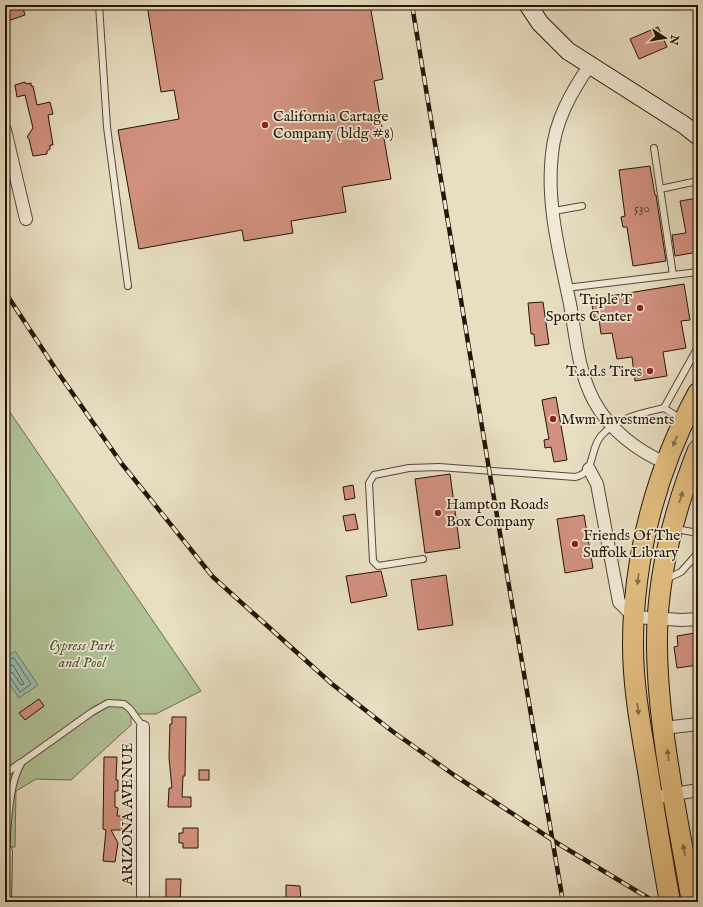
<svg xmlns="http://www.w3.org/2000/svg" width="703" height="907" font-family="'IM FELL English',serif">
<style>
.green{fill:#b1c297;stroke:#6a6c4e}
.water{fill:#98bdad;stroke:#6a7a6a}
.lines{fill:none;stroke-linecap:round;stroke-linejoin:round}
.shore{stroke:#5e6959;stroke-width:1}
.building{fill:#d29180;stroke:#241505}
.lane-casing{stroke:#554734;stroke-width:8}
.street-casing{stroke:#554734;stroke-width:14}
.secondary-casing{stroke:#241505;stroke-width:19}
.primary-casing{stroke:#241505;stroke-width:22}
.lane{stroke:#f0ead7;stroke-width:6}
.street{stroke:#f0ead7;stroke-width:12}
.secondary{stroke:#f0ead7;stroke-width:17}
.primary{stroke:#e4bf81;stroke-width:20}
.rail-casing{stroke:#241505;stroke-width:4.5}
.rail{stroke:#f0ead7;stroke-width:3;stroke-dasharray:9;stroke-linecap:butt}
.oneway{fill:#846a43}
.poi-dot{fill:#8f2418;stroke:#f0ead7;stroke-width:1.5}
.labels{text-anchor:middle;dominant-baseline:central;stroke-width:3.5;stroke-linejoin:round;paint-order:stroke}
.number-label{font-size:13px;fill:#503424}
.poi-label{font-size:15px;fill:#241505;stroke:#f0ead7;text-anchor:start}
.park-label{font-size:15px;font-style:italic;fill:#555238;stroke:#f0ead7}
.street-label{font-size:15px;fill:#241505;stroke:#f0ead7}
</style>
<rect width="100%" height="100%" fill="#e8dec2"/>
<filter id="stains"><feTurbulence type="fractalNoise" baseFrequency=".005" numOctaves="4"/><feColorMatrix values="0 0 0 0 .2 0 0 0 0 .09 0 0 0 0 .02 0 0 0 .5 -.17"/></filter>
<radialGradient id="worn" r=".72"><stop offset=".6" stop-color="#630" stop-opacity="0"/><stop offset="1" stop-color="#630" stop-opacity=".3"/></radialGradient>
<polygon class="green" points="5,405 201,691 156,714 131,714 131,725 71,780 36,779 16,791 15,847 5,847"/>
<polygon class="water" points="15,651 38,685 19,698 5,677 5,658"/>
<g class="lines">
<g class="shore">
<polyline points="5,661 14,658 31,684 20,692 10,677 5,676"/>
<polyline points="5,666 13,665 24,684 21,685 13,673 5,670"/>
</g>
</g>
<g class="building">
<polygon points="5,5 22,5 25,15 5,22"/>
<polygon points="147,5 361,5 362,7 370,5 383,79 374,81 391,179 342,187 346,212 291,221 293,233 244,241 242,230 139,249 118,130 179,119 174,90 161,92"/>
<polygon points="658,27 667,47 639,59 630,39"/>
<polygon points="25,82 26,84 31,83 31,86 33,86 37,105 50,102 53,114 48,115 53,145 50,145 50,149 47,151 47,154 33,156 29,139 27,137 33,128 25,95 17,97 15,85"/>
<polygon points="650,166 655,195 656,195 666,261 633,266 627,227 623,227 621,217 625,216 619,170"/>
<polygon points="698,198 698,208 696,209 698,220 698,252 675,256 672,235 686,233 680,201"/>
<polygon points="684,284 690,320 681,321 686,348 663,352 667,376 635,381 632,357 617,359 612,333 601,334 599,319 596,319 594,317 591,299"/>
<polygon points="543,302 549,344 535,346 534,334 531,334 528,303"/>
<polygon points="556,397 567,460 554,462 551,447 545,448 544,440 549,439 542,400"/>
<polygon points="450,474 460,548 425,553 415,479"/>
<polygon points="353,485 355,498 345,500 343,487"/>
<polygon points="355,514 358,529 346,531 343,516"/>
<polygon points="584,515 593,568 565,573 557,519"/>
<polygon points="381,571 387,596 351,603 346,576"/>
<polygon points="446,575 453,625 418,630 411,580"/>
<polygon points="695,633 696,643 698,642 698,665 677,668 674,647 678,646 677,636"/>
<polygon points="39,699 44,706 25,720 19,713"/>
<polygon points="172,717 186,717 185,776 183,776 182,797 191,797 191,807 168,807 169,788 172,788 169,758 170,724 172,724"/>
<polygon points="104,757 117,757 116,780 118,780 118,791 115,791 115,807 118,808 117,816 123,816 122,830 111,830 118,843 115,862 103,861 106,830 103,829"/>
<rect x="199" y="770" width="10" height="10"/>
<polygon points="183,828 198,828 198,848 183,848 183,843 179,843 179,833 183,833"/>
<polygon points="166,879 181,879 180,902 166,902"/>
<polygon points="286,885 300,886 301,901 286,902"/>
</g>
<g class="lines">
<defs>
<g id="lane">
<polyline points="99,5 107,127 128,286"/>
<polyline points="654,148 673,275"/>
<polyline points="660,189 698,181"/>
<polyline points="554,211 582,206"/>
<polyline points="566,288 698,272"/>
<polyline points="681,419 664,408 698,347"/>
<polyline points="676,529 698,533"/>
<path d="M423,559l-45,7 -5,-5 -4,-78 5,-8 35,-7 30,-1 136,10c21,-4 14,-27 26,-41 16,-18 41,-23 63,-28"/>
<polyline points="666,579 681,572 698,553"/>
<polyline points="5,774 20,763"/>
<path d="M6,851c2,-25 2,-67 16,-89l70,-50 16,-9 16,1 6,5 13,18"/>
</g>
<g id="street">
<path d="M590,65c-19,27 -35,56 -38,89 -6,50 8,101 18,150 6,33 8,67 24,97 15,28 43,50 72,62"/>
<polyline points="5,130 26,219"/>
<polyline points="589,469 597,484 619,602 634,617 682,620 698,619"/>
<polyline points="143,727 143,902"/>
<polyline points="664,728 698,724"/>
<polyline points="652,798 698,790"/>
<polyline points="5,902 6,851"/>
</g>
<polyline id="secondary" points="528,5 540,23 568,51 684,125 698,136"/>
<g id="primary">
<path d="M670,902c-8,-44 -15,-87 -22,-131 -7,-42 -15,-84 -15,-126 0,-87 23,-175 65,-252"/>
<path d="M692,902c-14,-83 -34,-171 -35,-255 -1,-68 16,-134 41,-197"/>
</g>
</defs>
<use href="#lane" class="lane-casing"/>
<use href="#street" class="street-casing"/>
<use href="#secondary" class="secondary-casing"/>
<use href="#primary" class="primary-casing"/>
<use href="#lane" class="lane"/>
<use href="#street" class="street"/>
<use href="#secondary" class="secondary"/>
<use href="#primary" class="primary"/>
<defs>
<g id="rail">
<polyline points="412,5 489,469 563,902"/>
<polyline points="5,292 59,374 122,464 213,577 332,684 392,731 454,775 557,843 655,902"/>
</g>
</defs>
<use href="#rail" class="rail-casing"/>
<use href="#rail" class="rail"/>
</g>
<defs><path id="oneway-solid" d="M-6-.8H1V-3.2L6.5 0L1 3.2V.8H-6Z"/></defs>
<g class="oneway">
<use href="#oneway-solid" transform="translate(675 441) rotate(113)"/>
<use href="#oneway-solid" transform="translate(681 497) rotate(-72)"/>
<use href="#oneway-solid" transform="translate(638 579) rotate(97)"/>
<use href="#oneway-solid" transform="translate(638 709) rotate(82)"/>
<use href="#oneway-solid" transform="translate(668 755) rotate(-98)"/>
<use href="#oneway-solid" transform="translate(684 850) rotate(-100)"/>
</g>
<g class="poi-dot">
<circle cx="265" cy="125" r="4"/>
<circle cx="640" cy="308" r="4"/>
<circle cx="650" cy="371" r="4"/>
<circle cx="553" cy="419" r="4"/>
<circle cx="438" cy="513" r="4"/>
<circle cx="575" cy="544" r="4"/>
</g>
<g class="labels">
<g class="number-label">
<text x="642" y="208">530</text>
</g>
<g class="poi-label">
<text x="273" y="116">California Cartage<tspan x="273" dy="17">Company (bldg #8)</tspan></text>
<text x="632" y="299" text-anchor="end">Triple T<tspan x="632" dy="17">Sports Center</tspan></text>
<text x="642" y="371" text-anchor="end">T.a.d.s Tires</text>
<text x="561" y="419">Mwm Investments</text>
<text x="446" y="504">Hampton Roads<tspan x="446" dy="17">Box Company</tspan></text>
<text x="583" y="535">Friends Of The<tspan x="583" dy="17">Suffolk Library</tspan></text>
</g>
<g class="park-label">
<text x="82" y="645">Cypress Park<tspan x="82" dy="17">and Pool</tspan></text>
</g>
<g class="street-label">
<text transform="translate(127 814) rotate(-90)">ARIZONA AVENUE</text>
</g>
</g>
<rect width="703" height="907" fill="none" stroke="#e8dec2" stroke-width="20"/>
<rect x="6" y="6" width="691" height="895" fill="none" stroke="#241505" stroke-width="2"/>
<rect x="10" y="10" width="683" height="887" fill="none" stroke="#241505"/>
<g transform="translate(665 38) rotate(102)" stroke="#f0ead7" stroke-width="3" paint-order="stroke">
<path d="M0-3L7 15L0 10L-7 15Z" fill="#241505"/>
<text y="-6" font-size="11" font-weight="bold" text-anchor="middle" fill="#241505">N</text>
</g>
<rect width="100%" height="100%" filter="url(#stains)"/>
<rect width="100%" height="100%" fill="url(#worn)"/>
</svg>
